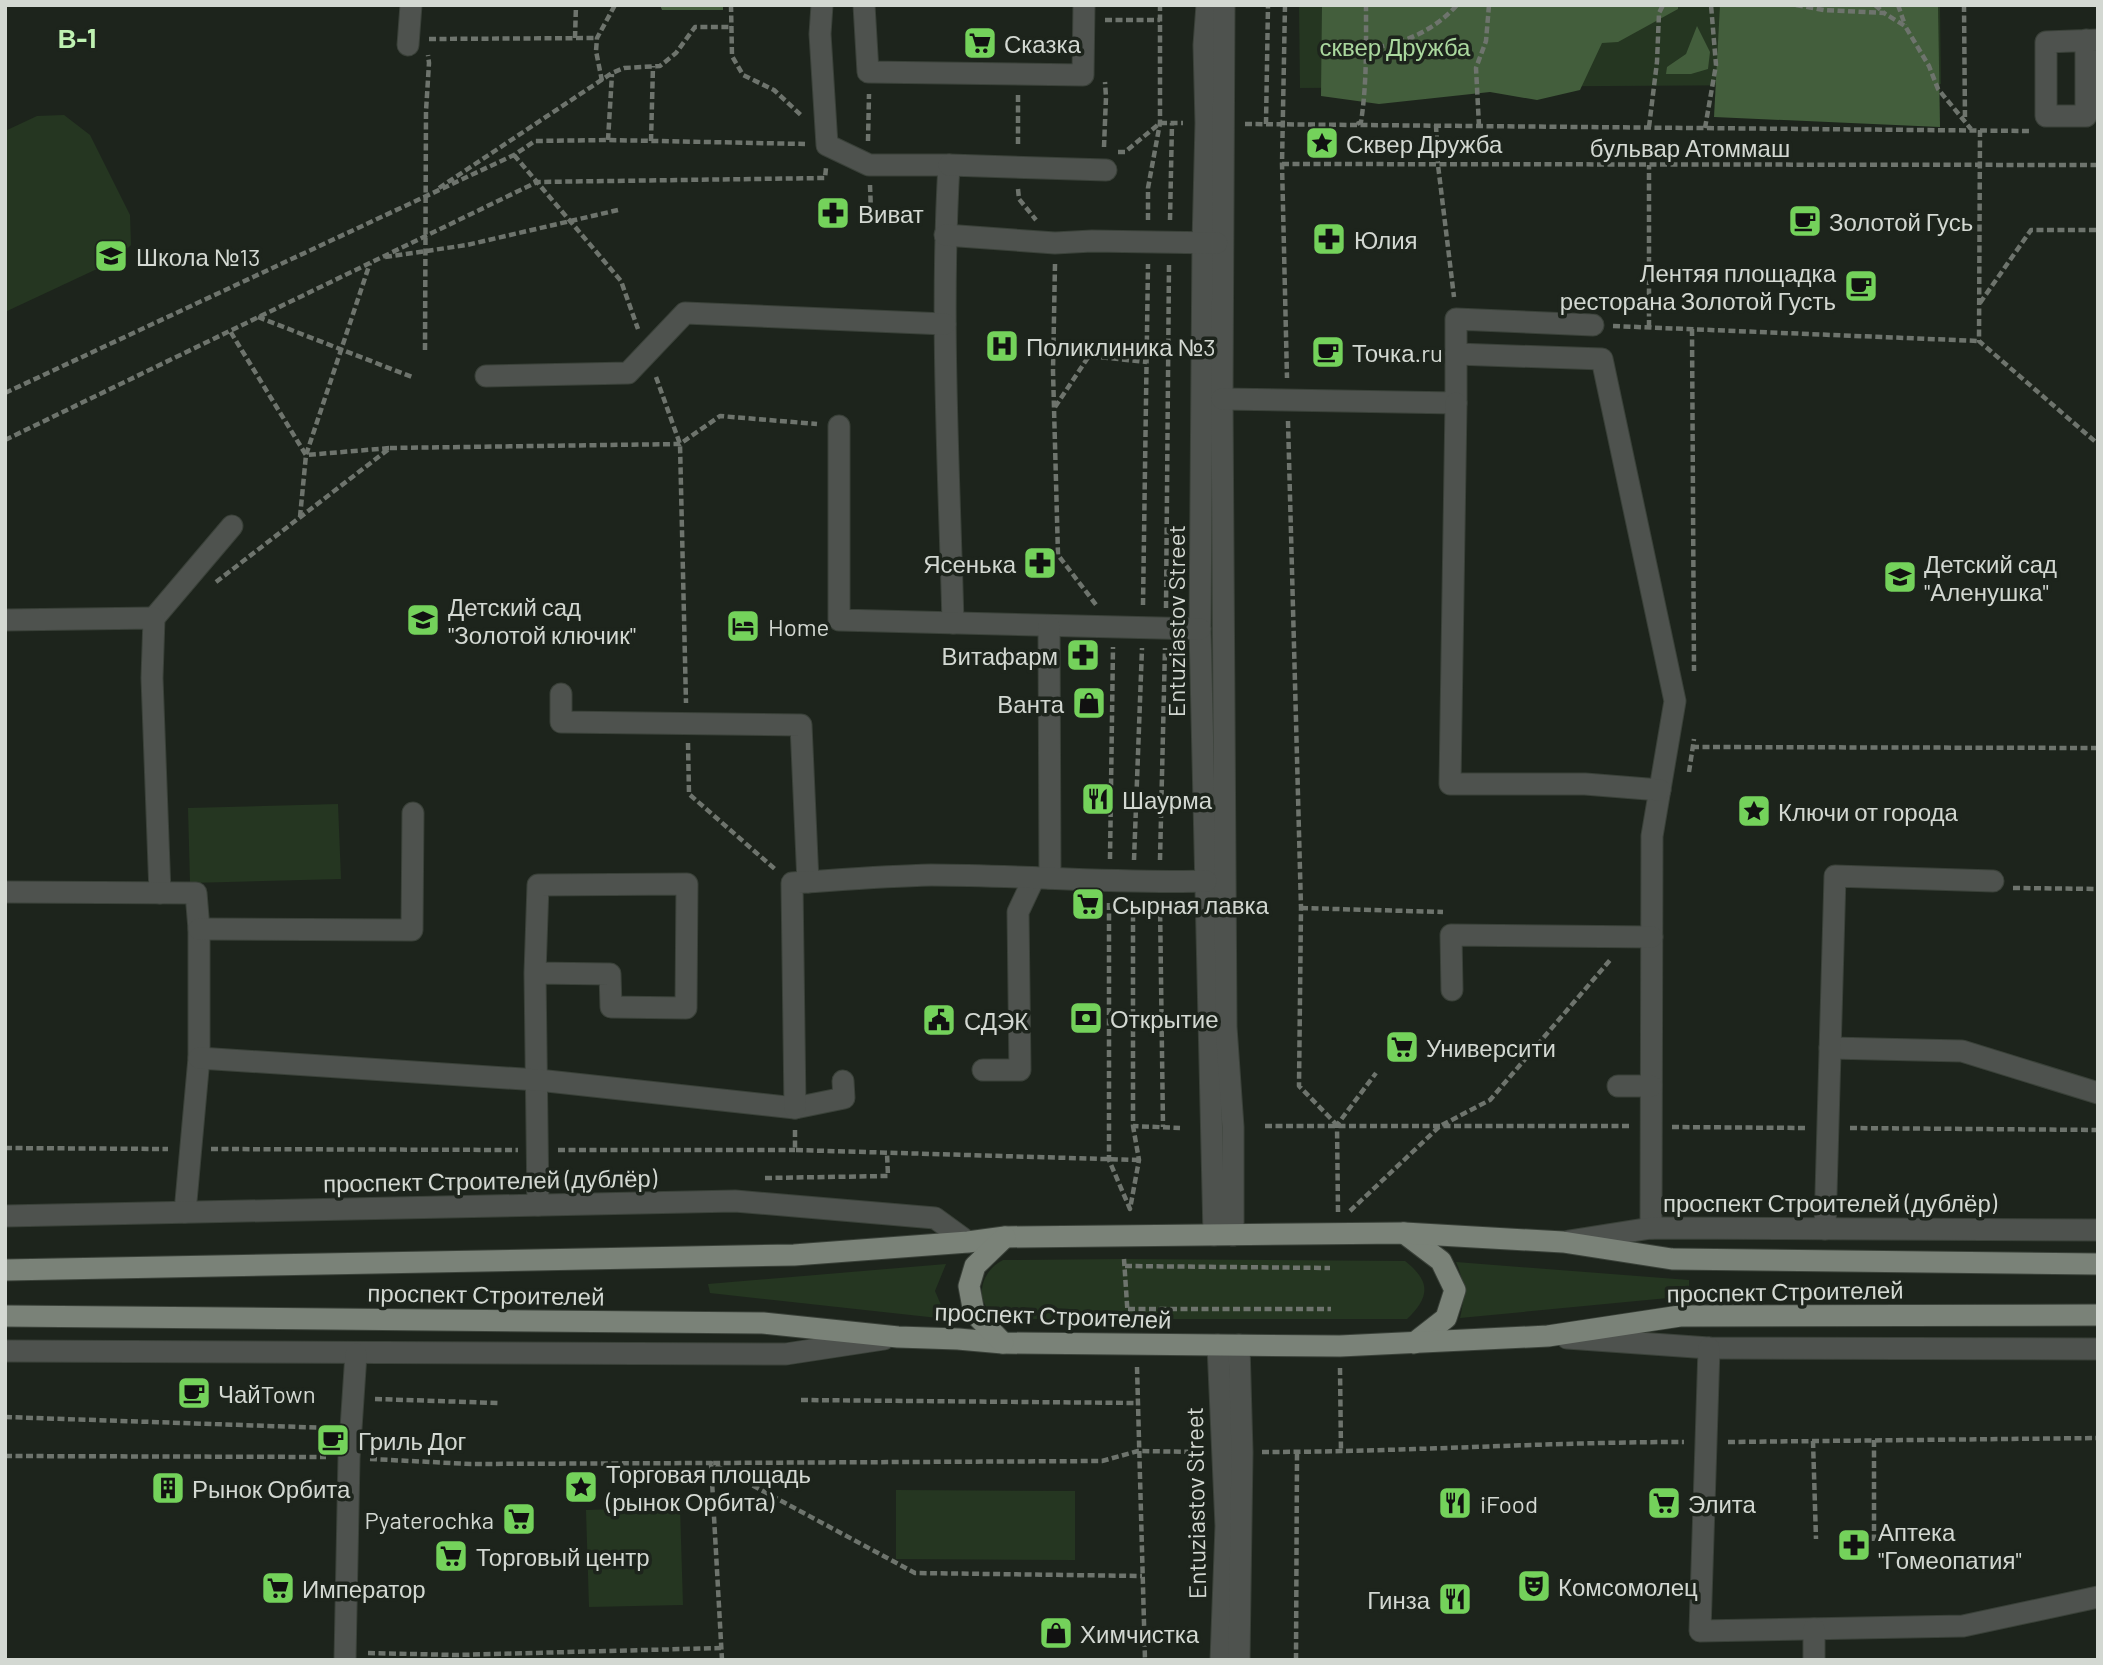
<svg xmlns="http://www.w3.org/2000/svg" width="2103" height="1665" font-family="Barlow,sans-serif">
<style>
.green{fill:#253621}
.forest{fill:#435e3c}
.water{fill:#46613f}
.lines{fill:none;stroke-linecap:round;stroke-linejoin:round}
.minor-casing{stroke:#3a4139;stroke-width:23}
.major-casing{stroke:#3a4139;stroke-width:23}
.path{stroke:#6e746d;stroke-width:4.5;stroke-dasharray:7 3.5;stroke-linecap:butt}
.minor{stroke:#4e524e;stroke-width:21}
.major{stroke:#7a8278;stroke-width:21}
.labels{text-anchor:middle;dominant-baseline:central;stroke-width:7;stroke-linejoin:round;paint-order:stroke}
.poi-label{font-size:24px;fill:#d3d8d2;stroke:#1d241c;text-anchor:start}
.park-label{font-size:24px;fill:#aad89e;stroke:#1d241c}
.street-label{font-size:24px;fill:#d3d8d2;stroke:#1d241c}
.neighbourhood-label{font-size:26px;font-weight:bold;fill:#bff2b2;stroke:#1d241c}
</style>
<rect width="100%" height="100%" fill="#1d241c"/>
<g class="green">
<polygon points="1299,5 1940,5 1941,84 1300,88"/>
<polygon points="64,115 90,135 130,215 131,245 114,261 5,312 5,131 37,116"/>
<polygon points="338,804 341,879 190,883 188,808"/>
<path d="M1124,1259l281,2c25,20 26,35 2,58h-399c-35,-5 -33,-45 -5,-59z"/>
<path d="M1456,1262l233,18v16l-229,22c5,-21 5,-36 -4,-56z"/>
<polygon points="946,1264 935,1291 947,1319 710,1293 708,1284"/>
<polygon points="896,1490 1075,1491 1075,1560 896,1559"/>
<polygon points="680,1507 683,1605 589,1607 586,1510"/>
</g>
<g class="forest">
<polygon points="1322,5 1678,5 1678,9 1618,42 1602,43 1580,90 1537,100 1490,92 1379,104 1321,96"/>
<polygon points="1720,5 1938,5 1940,127 1714,117"/>
<polygon points="1697,26 1710,52 1708,69 1691,74 1666,74 1667,67 1686,54"/>
</g>
<polygon class="water" points="660,5 723,5 723,10 662,10"/>
<g class="lines">
<defs>
<g id="minor">
<path d="M822,5l-2,29 7,111 42,20h80c-9,152 0,305 4,458"/>
<polyline points="864,5 868,72 1083,75 1084,5"/>
<polyline points="1207,5 1204,45 1206,123 1203,243 1200,629 1214,1235"/>
<polyline points="1224,5 1222,399 1226,1027 1233,1127 1233,1235"/>
<polyline points="2086,40 2086,116 2046,116 2046,42 2098,40"/>
<polyline points="408,45 411,5"/>
<polyline points="949,165 1106,170"/>
<polyline points="945,235 1055,243 1092,241 1217,243"/>
<polyline points="1456,354 1602,359 1675,701 1652,836 1651,1228"/>
<polyline points="486,376 628,373 685,313 945,324"/>
<polyline points="1222,399 1456,403 1456,319 1593,325"/>
<polyline points="1456,403 1450,784 1585,784 1660,790"/>
<polyline points="839,426 839,620 1200,629"/>
<polyline points="154,618 232,526"/>
<polyline points="5,620 154,618 152,678 160,893"/>
<polyline points="1049,626 1050,878"/>
<polyline points="561,694 561,722 801,725 808,882"/>
<polyline points="5,892 196,893 199,929 199,1058 185,1212"/>
<polyline points="199,929 412,930 413,813"/>
<polyline points="535,973 610,974 611,1007 686,1008 687,884 538,885 535,973 538,1205"/>
<polyline points="1452,990 1451,935 1652,937"/>
<polyline points="1830,1048 1962,1051 2098,1093"/>
<polyline points="199,1058 538,1080 795,1108 844,1098 843,1081"/>
<polyline points="983,1070 1020,1070 1018,912 1034,878"/>
<polyline points="1618,1086 1651,1086"/>
<path d="M795,1108l-3,-225c46,-3 93,-7 139,-8 92,0 183,9 275,6"/>
<polyline points="5,1216 735,1201 935,1218 968,1242"/>
<polyline points="1825,1229 1835,876 1993,881"/>
<polyline points="1569,1241 1651,1228 2098,1230"/>
<polyline points="1567,1338 1709,1348 2098,1349"/>
<polyline points="1218,1345 1226,1526 1221,1660"/>
<polyline points="1709,1348 1700,1631 1963,1626 2098,1597"/>
<polyline points="5,1351 786,1354 884,1339"/>
<polyline points="1814,1629 1814,1660"/>
<polyline points="345,1660 349,1458 356,1354"/>
<polyline points="1239,1660 1242,1452 1239,1345"/>
</g>
<g id="major">
<polyline points="1404,1233 1441,1261 1455,1290 1446,1318 1414,1343"/>
<polyline points="5,1270 794,1255 968,1242 1005,1237 1404,1233 1563,1242 1672,1259 2098,1264"/>
<polyline points="5,1316 763,1323 898,1337 958,1339 1003,1343 1340,1346 1548,1336 1680,1316 2098,1315"/>
<polyline points="1003,1343 974,1313 969,1286 975,1266 1005,1237"/>
</g>
</defs>
<use href="#minor" class="minor-casing"/>
<use href="#major" class="major-casing"/>
<g class="path">
<polyline points="731,5 732,56 743,75 774,90 802,116"/>
<polyline points="1285,5 1282,164 1287,378"/>
<polyline points="1796,5 1824,10 1884,13 1905,26 1929,66 1938,89 1971,129"/>
<polyline points="1875,5 1884,13"/>
<polyline points="1898,5 1905,25"/>
<polyline points="1964,5 1965,120"/>
<polyline points="1105,20 1160,20"/>
<polyline points="575,38 576,5"/>
<polyline points="429,39 597,38"/>
<path d="M1367,49c35,-5 66,-17 90,-44"/>
<polyline points="602,81 596,51 597,38 615,5"/>
<polyline points="1018,95 1018,145"/>
<polyline points="1245,124 2030,131"/>
<polyline points="1266,124 1268,5"/>
<path d="M1357,124l4,-2c6,-39 5,-78 5,-117"/>
<polyline points="1436,125 1438,165 1454,297"/>
<polyline points="1479,126 1476,68 1486,41 1489,5"/>
<polyline points="1649,127 1657,62 1659,13 1663,5"/>
<polyline points="1705,128 1716,65 1711,5"/>
<polyline points="1980,130 1979,341 2098,444"/>
<polyline points="608,140 612,74"/>
<polyline points="651,141 653,66"/>
<polyline points="868,141 869,94"/>
<polyline points="1104,147 1106,97 1105,82"/>
<polyline points="1118,152 1125,152 1160,123 1183,123"/>
<polyline points="514,155 621,281 638,329"/>
<polyline points="1282,164 2098,165"/>
<polyline points="870,185 871,212"/>
<polyline points="439,188 612,73 624,68 660,66 676,53 695,27 732,27"/>
<polyline points="1018,189 1019,199 1036,220"/>
<polyline points="1148,220 1148,188 1160,123 1160,5"/>
<polyline points="1170,220 1172,123"/>
<polyline points="385,257 467,245 618,210"/>
<polyline points="1055,264 1053,371 1058,555 1097,606"/>
<polyline points="1980,303 2031,230 2098,230"/>
<polyline points="258,317 412,377"/>
<polyline points="1613,326 1979,341"/>
<polyline points="1649,327 1649,165"/>
<polyline points="1692,329 1694,671"/>
<polyline points="425,350 426,111 429,63 428,55"/>
<polyline points="656,377 680,444 686,703"/>
<polyline points="5,393 514,155 535,141 608,140 805,144"/>
<polyline points="1055,407 1089,356 1147,362"/>
<polyline points="1288,421 1301,908 1299,1086 1337,1125"/>
<polyline points="5,440 537,182 825,178 826,168"/>
<polyline points="390,448 680,444 720,416 817,424"/>
<polyline points="300,517 306,455 370,263"/>
<polyline points="216,582 390,448 306,455 230,331"/>
<polyline points="1143,605 1148,264"/>
<polyline points="1166,608 1169,263"/>
<polyline points="688,743 689,794 776,870"/>
<polyline points="1692,747 2098,748"/>
<polyline points="1689,772 1694,739"/>
<polyline points="1110,859 1113,647"/>
<polyline points="1134,860 1142,648"/>
<polyline points="1160,860 1165,648"/>
<polyline points="2013,888 2098,889"/>
<polyline points="1109,903 1109,1160 1130,1209 1139,1160 1133,1126"/>
<polyline points="1133,904 1133,1126 1180,1128"/>
<polyline points="1160,904 1163,1127"/>
<polyline points="1301,908 1443,912"/>
<polyline points="1265,1126 1631,1126"/>
<polyline points="1672,1127 1806,1128"/>
<polyline points="1850,1128 2098,1130"/>
<polyline points="795,1130 795,1150 1139,1160"/>
<polyline points="5,1148 168,1149"/>
<polyline points="211,1149 518,1150"/>
<polyline points="558,1150 795,1150"/>
<polyline points="765,1178 888,1176 887,1153"/>
<polyline points="1350,1211 1440,1126 1490,1100 1611,959"/>
<polyline points="1338,1212 1337,1125 1376,1073"/>
<polyline points="1124,1259 1128,1319"/>
<polyline points="1125,1266 1330,1268"/>
<polyline points="1128,1309 1331,1309"/>
<polyline points="1137,1367 1145,1660"/>
<polyline points="1340,1368 1341,1452"/>
<polyline points="375,1399 498,1403"/>
<polyline points="801,1400 1137,1403"/>
<polyline points="5,1417 329,1428"/>
<polyline points="1874,1440 1874,1541"/>
<polyline points="1813,1441 1816,1539"/>
<polyline points="1728,1442 2098,1438"/>
<path d="M1262,1452c141,0 281,-10 422,-10"/>
<polyline points="5,1456 326,1457"/>
<polyline points="370,1459 471,1464 711,1463 915,1573 1142,1576"/>
<polyline points="368,1653 456,1655 721,1648"/>
<polyline points="722,1660 711,1463 1102,1461 1138,1451 1202,1452"/>
<polyline points="1296,1660 1297,1452"/>
</g>
<use href="#minor" class="minor"/>
<use href="#major" class="major"/>
</g>
<defs>
<symbol id="supermarket-square" viewBox="-11 -11 22 22"><rect x="-9" y="-9" width="18" height="18" rx="4" fill="#74d25b" stroke="#1d241c"/><path d="M-6-5.5h2.5l.6 2H6L4.5 2H-2.5L-4.4-4H-6ZM-1.5 3.2a1.3 1.3 0 1 0 .1 0ZM3 3.2a1.3 1.3 0 1 0 .1 0Z" fill="#111"/></symbol>
<symbol id="sight-square" viewBox="-11 -11 22 22"><rect x="-9" y="-9" width="18" height="18" rx="4" fill="#74d25b" stroke="#1d241c"/><path d="M0-6L1.8-2.2L6-1.7L2.9 1.2L3.7 5.4L0 3.3L-3.7 5.4L-2.9 1.2L-6-1.7L-1.8-2.2Z" fill="#111"/></symbol>
<symbol id="pharmacy-square" viewBox="-11 -11 22 22"><rect x="-9" y="-9" width="18" height="18" rx="4" fill="#74d25b" stroke="#1d241c"/><path d="M-2-6h4v4h4v4h-4v4h-4v-4h-4v-4h4Z" fill="#111"/></symbol>
<symbol id="cafe-square" viewBox="-11 -11 22 22"><rect x="-9" y="-9" width="18" height="18" rx="4" fill="#74d25b" stroke="#1d241c"/><path d="M-5.5-4.5H6V0H3Q3 3.5 0 3.5H-2.5Q-5.5 3.5-5.5 0ZM3-3.2v2h1.7v-2ZM-6 4.5H4V6H-6Z" fill="#111"/></symbol>
<symbol id="school-square" viewBox="-11 -11 22 22"><rect x="-9" y="-9" width="18" height="18" rx="4" fill="#74d25b" stroke="#1d241c"/><path d="M0-5L7-2L0 1L-7-2ZM-4 1L0 2.5L4 1V4Q0 6-4 4Z" fill="#111"/></symbol>
<symbol id="hospital-square" viewBox="-11 -11 22 22"><rect x="-9" y="-9" width="18" height="18" rx="4" fill="#74d25b" stroke="#1d241c"/><path d="M-5-5h3v3.5h4V-5h3V5h-3V1.5h-4V5h-3Z" fill="#111"/></symbol>
<symbol id="hotel-square" viewBox="-11 -11 22 22"><rect x="-9" y="-9" width="18" height="18" rx="4" fill="#74d25b" stroke="#1d241c"/><path d="M-6-4.5h1.5V1H6V5H4.5V3h-9V5H-6ZM-4 0a1.8 1.8 0 1 1 3.6 0ZM.5 0V-2.5h3Q6-2.5 6 0Z" fill="#111"/></symbol>
<symbol id="shop-square" viewBox="-11 -11 22 22"><rect x="-9" y="-9" width="18" height="18" rx="4" fill="#74d25b" stroke="#1d241c"/><path d="M-5-2.5h2.3a2.7 3.5 0 0 1 5.4 0H5L5.5 6h-11ZM-1.5-2.5h3a1.5 2.3 0 0 0-3 0Z" fill="#111"/></symbol>
<symbol id="restaurant-square" viewBox="-11 -11 22 22"><rect x="-9" y="-9" width="18" height="18" rx="4" fill="#74d25b" stroke="#1d241c"/><path d="M-5-6h1v4h1v-4h1v4h1v-4h1v5L-1.5 .5V6h-2V.5L-5-1ZM5-6V6H3V1.5H1.5Q1.5-4 5-6Z" fill="#111"/></symbol>
<symbol id="bank-square" viewBox="-11 -11 22 22"><rect x="-9" y="-9" width="18" height="18" rx="4" fill="#74d25b" stroke="#1d241c"/><path d="M-6-4H6V4H-6ZM0-2.3a2.3 2.3 0 1 0 0 4.6a2.3 2.3 0 1 0 0-4.6Z" fill="#111"/></symbol>
<symbol id="civic-square" viewBox="-11 -11 22 22"><rect x="-9" y="-9" width="18" height="18" rx="4" fill="#74d25b" stroke="#1d241c"/><path d="M-.6-6.5H3V-4.5H.6V-3L4-1V1h2V6H-6V1h2V-1L-.6-3ZM-1.2 2.5V6h2.4V2.5Z" fill="#111"/></symbol>
<symbol id="building-square" viewBox="-11 -11 22 22"><rect x="-9" y="-9" width="18" height="18" rx="4" fill="#74d25b" stroke="#1d241c"/><path d="M-4-6H4V6H1V3H-1V6H-4ZM-2.5-4.3h1.7v1.8h-1.7ZM.8-4.3h1.7v1.8H.8ZM-2.5-1h1.7V.8h-1.7ZM.8-1h1.7V.8H.8Z" fill="#111"/></symbol>
<symbol id="theatre-square" viewBox="-11 -11 22 22"><rect x="-9" y="-9" width="18" height="18" rx="4" fill="#74d25b" stroke="#1d241c"/><path d="M-5-5.5Q0-4 5-5.5V0Q5 5 0 6Q-5 5-5 0ZM-3.3-2.5H-1v1.5H-3.3ZM1-2.5H3.3v1.5H1ZM-2.8 1Q0 5.5 2.8 1Z" fill="#111"/></symbol>
</defs>
<g fill-rule="evenodd">
<use href="#supermarket-square" x="961" y="24" width="38" height="38"/>
<use href="#sight-square" x="1303" y="124" width="38" height="38"/>
<use href="#pharmacy-square" x="814" y="194" width="38" height="38"/>
<use href="#cafe-square" x="1786" y="202" width="38" height="38"/>
<use href="#pharmacy-square" x="1310" y="220" width="38" height="38"/>
<use href="#school-square" x="92" y="237" width="38" height="38"/>
<use href="#cafe-square" x="1842" y="267" width="38" height="38"/>
<use href="#hospital-square" x="983" y="327" width="38" height="38"/>
<use href="#cafe-square" x="1309" y="333" width="38" height="38"/>
<use href="#pharmacy-square" x="1021" y="544" width="38" height="38"/>
<use href="#school-square" x="1881" y="558" width="38" height="38"/>
<use href="#school-square" x="404" y="601" width="38" height="38"/>
<use href="#hotel-square" x="724" y="607" width="38" height="38"/>
<use href="#pharmacy-square" x="1064" y="636" width="38" height="38"/>
<use href="#shop-square" x="1070" y="684" width="38" height="38"/>
<use href="#restaurant-square" x="1079" y="780" width="38" height="38"/>
<use href="#sight-square" x="1735" y="792" width="38" height="38"/>
<use href="#supermarket-square" x="1069" y="885" width="38" height="38"/>
<use href="#bank-square" x="1067" y="999" width="38" height="38"/>
<use href="#civic-square" x="920" y="1001" width="38" height="38"/>
<use href="#supermarket-square" x="1383" y="1028" width="38" height="38"/>
<use href="#cafe-square" x="175" y="1374" width="38" height="38"/>
<use href="#cafe-square" x="314" y="1421" width="38" height="38"/>
<use href="#sight-square" x="562" y="1468" width="38" height="38"/>
<use href="#building-square" x="149" y="1469" width="38" height="38"/>
<use href="#restaurant-square" x="1436" y="1484" width="38" height="38"/>
<use href="#supermarket-square" x="1645" y="1484" width="38" height="38"/>
<use href="#supermarket-square" x="500" y="1500" width="38" height="38"/>
<use href="#pharmacy-square" x="1835" y="1526" width="38" height="38"/>
<use href="#supermarket-square" x="432" y="1537" width="38" height="38"/>
<use href="#theatre-square" x="1515" y="1567" width="38" height="38"/>
<use href="#supermarket-square" x="259" y="1569" width="38" height="38"/>
<use href="#restaurant-square" x="1436" y="1580" width="38" height="38"/>
<use href="#shop-square" x="1037" y="1614" width="38" height="38"/>
</g>
<g class="labels">
<g class="poi-label">
<text x="1004" y="43">Сказка</text>
<text x="1346" y="143">Сквер Дружба</text>
<text x="858" y="213">Виват</text>
<text x="1829" y="221">Золотой Гусь</text>
<text x="1354" y="239">Юлия</text>
<text x="136" y="256">Школа №13</text>
<text x="1836" y="272" text-anchor="end">Лентяя площадка<tspan x="1836" dy="28">ресторана Золотой Густь</tspan></text>
<text x="1026" y="346">Поликлиника №3</text>
<text x="1352" y="352">Точка.ru</text>
<text x="1016" y="563" text-anchor="end">Ясенька</text>
<text x="1924" y="563">Детский сад<tspan x="1924" dy="28">"Аленушка"</tspan></text>
<text x="448" y="606">Детский сад<tspan x="448" dy="28">"Золотой ключик"</tspan></text>
<text x="768" y="626">Home</text>
<text x="1058" y="655" text-anchor="end">Витафарм</text>
<text x="1064" y="703" text-anchor="end">Ванта</text>
<text x="1122" y="799">Шаурма</text>
<text x="1778" y="811">Ключи от города</text>
<text x="1112" y="904">Сырная лавка</text>
<text x="1110" y="1018">Открытие</text>
<text x="964" y="1020">СДЭК</text>
<text x="1426" y="1047">Университи</text>
<text x="218" y="1393">ЧайTown</text>
<text x="358" y="1440">Гриль Дог</text>
<text x="606" y="1473">Торговая площадь<tspan x="606" dy="28">(рынок Орбита)</tspan></text>
<text x="192" y="1488">Рынок Орбита</text>
<text x="1480" y="1503">iFood</text>
<text x="1688" y="1503">Элита</text>
<text x="494" y="1519" text-anchor="end">Pyaterochka</text>
<text x="1878" y="1531">Аптека<tspan x="1878" dy="28">"Гомеопатия"</tspan></text>
<text x="476" y="1556">Торговый центр</text>
<text x="1558" y="1586">Комсомолец</text>
<text x="302" y="1588">Император</text>
<text x="1430" y="1599" text-anchor="end">Гинза</text>
<text x="1080" y="1633">Химчистка</text>
</g>
<g class="park-label">
<text x="1395" y="46">сквер Дружба</text>
</g>
<g class="street-label">
<text x="1690" y="147">бульвар Атоммаш</text>
<text transform="translate(1175 621) rotate(-90)">Entuziastov Street</text>
<text transform="translate(490 1180) rotate(-1)">проспект Строителей (дублёр)</text>
<text x="1830" y="1202">проспект Строителей (дублёр)</text>
<text transform="translate(1785 1291) rotate(-1)">проспект Строителей</text>
<text transform="translate(486 1294) rotate(1)">проспект Строителей</text>
<text transform="translate(1053 1315) rotate(2)">проспект Строителей</text>
<text transform="translate(1195 1503) rotate(-91)">Entuziastov Street</text>
</g>
<g class="neighbourhood-label">
<text x="77" y="37">В-1</text>
</g>
</g>
<rect width="2103" height="1665" fill="none" stroke="#d3d8d2" stroke-width="14"/>
</svg>
